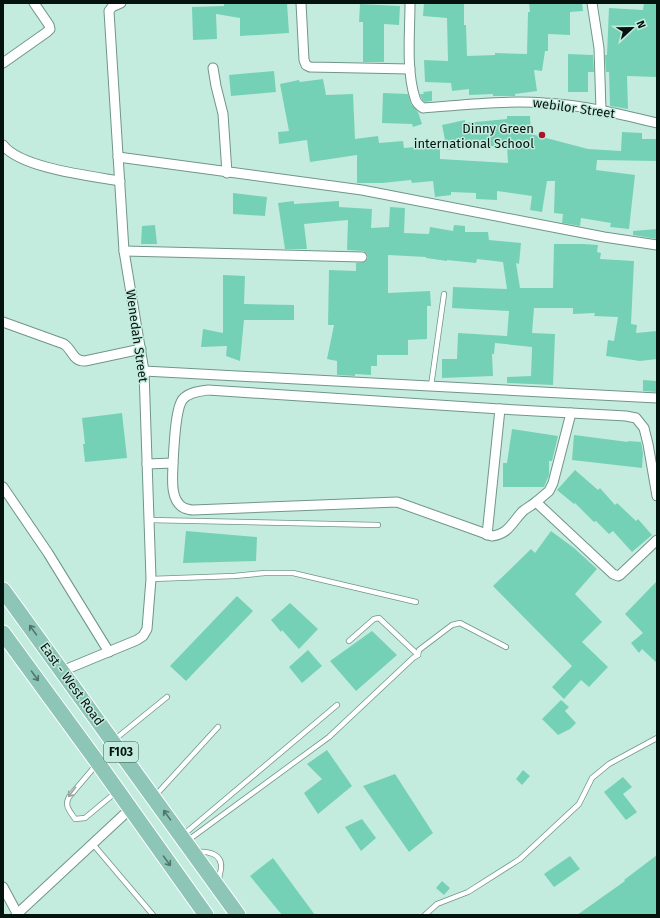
<svg xmlns="http://www.w3.org/2000/svg" width="660" height="918" font-family="'Fira Sans',sans-serif">
<style>
.building{fill:#75d1b5}
.lines{fill:none;stroke-linecap:round;stroke-linejoin:round}
.lane-casing{stroke:#709589;stroke-width:6}
.street-casing{stroke:#709589;stroke-width:11}
.primary-casing{stroke:#fff;stroke-width:17}
.lane{stroke:#fff;stroke-width:4.5}
.street{stroke:#fff;stroke-width:9}
.primary{stroke:#8dc5b6;stroke-width:15}
.oneway{stroke:#50756b}
.oneway2{stroke:#9ba19f}
.poi-dot{fill:#a91329;stroke:#c4ecde;stroke-width:1.5}
.labels{text-anchor:middle;dominant-baseline:central;stroke-width:3;stroke-linejoin:round;paint-order:stroke}
.shield{fill:#c4ecde;stroke:#3e544d;stroke-width:1}
.shield-label{font-size:12px;font-weight:bold;fill:#05130f}
.street-label{font-size:13px;fill:#05130f;stroke:#c4ecde}
.poi-label{font-size:13px;fill:#05130f;stroke:#c4ecde;text-anchor:end}
</style>
<rect width="100%" height="100%" fill="#c4ecde"/>
<g class="building">
<polygon points="224,3 287,3 289,33 240,36 240,18 216,14 217,39 193,40 192,7 224,6"/>
<polygon points="424,3 464,3 464,25 466,25 467,56 495,55 495,53 527,54 528,12 530,12 529,3 582,3 583,11 570,12 570,35 548,34 548,51 545,51 542,71 534,70 537,91 515,94 515,96 493,96 493,94 469,95 469,89 452,91 451,83 425,82 424,60 448,61 447,18 423,16"/>
<polygon points="644,3 657,4 657,77 627,76 628,109 610,106 609,72 606,72 605,55 607,55 609,8 643,10"/>
<polygon points="360,4 400,6 399,25 384,24 384,62 363,62 363,22 359,22"/>
<polygon points="568,54 593,55 594,72 588,72 588,92 568,92"/>
<polygon points="274,71 276,92 231,96 229,75"/>
<polygon points="323,79 326,95 353,94 355,139 378,136 379,143 403,141 404,148 428,146 428,149 440,148 440,159 508,163 507,145 447,150 442,125 465,120 465,123 507,119 507,116 530,116 531,134 588,149 621,151 622,132 642,133 642,139 657,139 657,161 597,160 596,170 635,175 629,229 610,227 611,223 581,218 580,226 562,223 563,214 554,213 555,181 547,181 542,212 530,210 532,196 497,191 497,200 476,199 476,193 451,192 451,195 435,197 433,181 412,183 411,180 382,183 357,183 357,155 310,162 307,140 279,144 278,132 289,131 280,84 299,80 300,82"/>
<polygon points="432,91 432,101 425,102 422,100 420,94 424,94 423,92"/>
<polygon points="383,93 408,94 411,104 418,112 422,124 413,127 412,124 382,123"/>
<polygon points="233,193 267,197 265,216 233,214"/>
<polygon points="294,201 294,204 339,201 339,207 372,209 371,228 389,227 390,207 405,208 404,233 429,234 430,227 453,231 454,225 465,226 465,232 488,232 489,240 521,243 519,264 516,263 520,288 553,288 554,244 584,244 598,245 597,252 601,253 600,259 634,261 631,324 637,325 636,333 657,331 657,359 640,361 606,356 608,340 614,341 618,317 594,316 595,313 573,314 573,308 534,308 532,333 555,334 553,385 507,383 507,377 531,376 532,347 495,343 494,354 492,354 493,376 442,378 442,359 457,359 458,333 507,336 509,311 452,308 453,287 507,289 503,262 477,259 476,263 447,260 447,261 426,258 426,257 388,255 388,293 430,291 431,306 427,306 427,339 408,340 408,355 377,355 377,366 371,366 371,375 355,374 355,376 337,375 337,361 327,359 334,325 328,325 329,270 356,271 356,263 365,262 368,258 367,254 363,251 347,250 348,220 304,224 307,249 285,249 278,203"/>
<polygon points="155,225 157,244 141,244 142,226"/>
<polygon points="657,229 657,239 633,235 633,231"/>
<polygon points="223,275 245,276 244,304 294,305 294,320 244,320 240,361 226,356 227,346 201,347 203,329 223,333"/>
<polygon points="643,380 657,381 657,392 643,391"/>
<polygon points="122,413 127,458 85,462 83,444 85,444 82,418"/>
<polygon points="512,429 558,436 552,461 549,461 549,475 544,487 503,487 503,463 507,463"/>
<polygon points="574,435 628,442 628,441 641,442 643,453 642,468 572,460"/>
<polygon points="575,470 598,490 600,488 615,505 617,503 636,521 638,519 652,535 632,552 613,531 609,534 596,521 594,522 575,503 574,504 557,490"/>
<polygon points="186,531 257,537 256,561 183,563"/>
<polygon points="551,531 574,548 597,569 575,594 602,622 582,642 608,667 589,687 581,680 564,699 552,687 572,666 493,586 531,549 535,553"/>
<polygon points="657,581 657,663 642,649 639,653 631,643 643,633 625,614"/>
<polygon points="237,596 253,611 186,681 170,666"/>
<polygon points="290,603 318,629 299,649 282,630 281,632 271,620"/>
<polygon points="372,631 397,655 356,691 330,661"/>
<polygon points="308,650 322,666 302,683 289,667"/>
<polygon points="561,700 569,707 565,711 576,723 570,729 558,735 542,719"/>
<polygon points="327,750 352,786 318,814 304,793 322,779 307,764"/>
<polygon points="523,770 530,776 522,785 516,779"/>
<polygon points="395,774 433,833 409,852 363,786"/>
<polygon points="623,777 632,787 623,794 637,812 626,820 604,792"/>
<polygon points="362,819 376,838 361,851 345,827"/>
<polygon points="657,855 657,915 577,915 625,881 624,880"/>
<polygon points="570,856 580,869 554,887 544,874"/>
<polygon points="273,858 315,915 282,915 250,876"/>
<polygon points="442,881 450,888 444,895 436,888"/>
</g>
<g class="lines">
<defs>
<g id="lane">
<polyline points="431,386 444,294"/>
<polyline points="149,520 378,525"/>
<polyline points="151,579 234,576 265,573 293,573 416,602"/>
<polyline points="418,655 419,650 452,625 460,623 506,647"/>
<polyline points="114,740 167,697"/>
<path d="M97,764l-28,33c-5,9 1,14 6,22l10,-1 30,-25"/>
<polyline points="155,796 218,727"/>
<polyline points="183,835 337,705"/>
<polyline points="187,841 329,737 413,658 418,655 379,618 374,619 349,641"/>
<polyline points="92,843 153,915"/>
<path d="M196,852c11,-1 27,1 25,17 -1,4 -2,8 -2,13"/>
<polyline points="425,915 437,904 468,892 520,859 579,804 592,778 609,764 657,738"/>
</g>
<g id="street">
<polyline points="301,3 304,60 306,65 310,67 410,69"/>
<path d="M410,3c0,29 -4,68 5,95 1,5 4,7 8,10 39,-3 84,-8 122,-5 38,2 75,11 112,20"/>
<polyline points="592,3 599,48 601,110"/>
<polyline points="3,63 47,32 50,29 49,25 34,3"/>
<polyline points="213,68 216,86 223,114 227,173"/>
<path d="M3,145c17,23 88,31 117,36"/>
<polyline points="118,157 362,190 604,237 657,245"/>
<polyline points="124,251 362,257"/>
<path d="M3,322l61,22c9,6 8,17 21,17l56,-12"/>
<polyline points="144,371 657,398"/>
<path d="M173,463c1,-14 2,-55 10,-64 6,-7 17,-8 25,-9l292,19 126,7 10,2 8,10 4,16 9,52"/>
<path d="M147,464l26,-1c0,13 -4,37 11,45 3,1 7,2 9,2l204,-8 95,34c17,-2 20,-14 31,-25 4,-3 9,-6 13,-9l77,72 5,2 2,-1 37,-35"/>
<polyline points="3,487 48,553 109,652"/>
<polyline points="536,502 549,491 553,483 571,413"/>
<polyline points="487,535 500,409"/>
<polyline points="62,671 137,640 143,636 147,629 151,579 144,371 124,251 109,11 112,7 121,3"/>
<polyline points="3,887 18,915"/>
<polyline points="16,915 130,809"/>
</g>
<g id="primary">
<polyline points="3,590 238,915"/>
<polyline points="3,633 98,763 206,915"/>
</g>
</defs>
<use href="#lane" class="lane-casing"/>
<use href="#street" class="street-casing"/>
<use href="#primary" class="primary-casing"/>
<use href="#lane" class="lane"/>
<use href="#street" class="street"/>
<use href="#primary" class="primary"/>
</g>
<defs><path id="oneway-shaft" d="M-6 0H5M1.5-3L5.5 0L1.5 3" fill="none" stroke-width="1.6" stroke-linecap="round" stroke-linejoin="round"/></defs>
<g class="oneway">
<use href="#oneway-shaft" transform="translate(33 630) rotate(-126)"/>
<use href="#oneway-shaft" transform="translate(35 676) rotate(54)"/>
<use href="#oneway-shaft" transform="translate(167 815) rotate(-126)"/>
<use href="#oneway-shaft" transform="translate(167 861) rotate(54)"/>
</g>
<use class="oneway2" href="#oneway-shaft" transform="translate(72 792) rotate(127)"/>
<circle class="poi-dot" cx="542" cy="135" r="4"/>
<g class="labels">
<rect class="shield" x="104" y="742" width="34" height="20" rx="3"/>
<g class="shield-label">
<text x="121" y="752">F103</text>
</g>
<g class="street-label">
<text transform="translate(574 108) rotate(8)">webilor Street</text>
<text transform="translate(137 336) rotate(82)">Wenedah Street</text>
<text transform="translate(72 684) rotate(54)">East - West Road</text>
</g>
<g class="poi-label">
<text x="534" y="128">Dinny Green<tspan x="534" dy="15">international School</tspan></text>
</g>
</g>
<rect width="660" height="918" fill="none" stroke="#05130f" stroke-width="8"/>
<g transform="translate(632 28) rotate(68)" stroke="#c4ecde" stroke-width="3" paint-order="stroke">
<path d="M0-3L7 15L0 10L-7 15Z" fill="#05130f"/>
<text y="-6" font-size="11" font-weight="bold" text-anchor="middle" fill="#05130f">N</text>
</g>
</svg>
